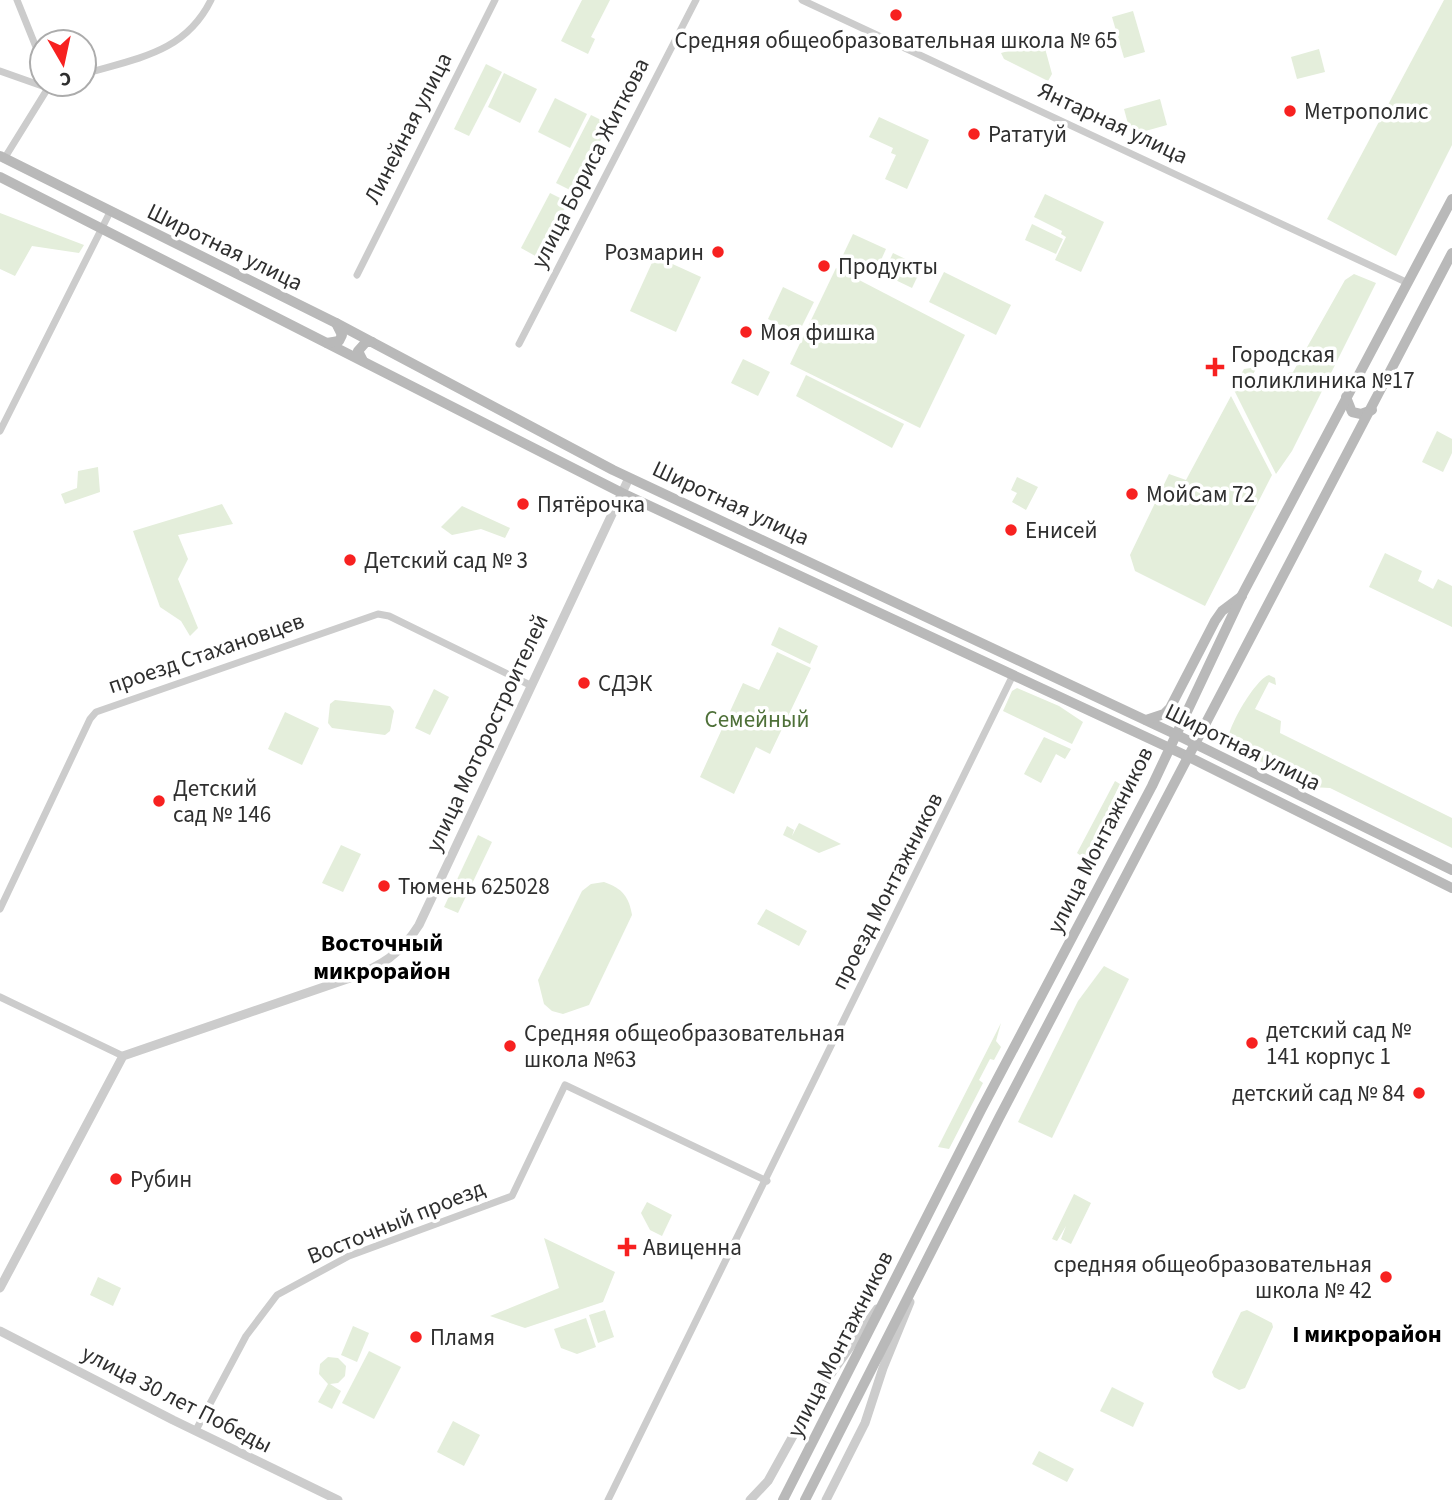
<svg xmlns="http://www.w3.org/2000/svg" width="1452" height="1500" font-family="'Source Sans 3',sans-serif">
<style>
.green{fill:#e4eedb}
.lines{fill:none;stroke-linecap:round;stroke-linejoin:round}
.minor{stroke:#ccc;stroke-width:7}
.tertiary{stroke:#ccc;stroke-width:9}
.secondary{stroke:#b9b9b9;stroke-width:10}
.poi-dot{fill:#f72120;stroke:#fff;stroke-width:2.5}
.labels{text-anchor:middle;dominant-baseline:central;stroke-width:7;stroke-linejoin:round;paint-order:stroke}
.poi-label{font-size:23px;fill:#2f2f2f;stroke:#fff;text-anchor:start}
.street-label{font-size:23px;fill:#2f2f2f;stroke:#fff}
.park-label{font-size:23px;fill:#4e7038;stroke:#fff}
.neighbourhood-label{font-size:24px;font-weight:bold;fill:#000;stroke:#fff}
</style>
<rect width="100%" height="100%" fill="#fff"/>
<g class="green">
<polygon points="582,0 610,0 591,37 595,39 588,54 561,41"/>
<polygon points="1444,0 1452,0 1452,145 1396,256 1327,219"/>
<polygon points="1133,11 1145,52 1124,58 1112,17"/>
<polygon points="1043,41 1052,74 1048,81 1004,59 1001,53"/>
<polygon points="1319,49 1325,72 1297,79 1291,57"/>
<polygon points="486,64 502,72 469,136 454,129"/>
<polygon points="504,73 537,89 520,123 488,107"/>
<polygon points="555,98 587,114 570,148 538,132"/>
<polygon points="1160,99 1167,125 1131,135 1124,109"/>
<polygon points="591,115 609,124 574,192 556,183"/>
<polygon points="879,117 929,140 907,189 885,179 896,155 891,153 893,148 869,137"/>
<polygon points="550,193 568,202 539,258 521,248"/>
<polygon points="1045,194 1104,222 1081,272 1055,260 1066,237 1061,234 1062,231 1034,217"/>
<polygon points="0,213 84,245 79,253 32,246 15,276 0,269"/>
<polygon points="1032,224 1063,239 1056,254 1025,240"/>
<polygon points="853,234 886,249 876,271 843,255"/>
<polygon points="893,253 922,267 912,288 883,274"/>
<polygon points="655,256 701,277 676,332 630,311"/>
<polygon points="836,268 965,335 920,428 790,364"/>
<polygon points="944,272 1011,305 996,335 929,302"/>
<polygon points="1354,274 1376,283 1292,451 1276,474 1233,388 1244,369 1257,367 1250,380 1293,372 1345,280"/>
<polygon points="783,287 814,302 798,334 768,319"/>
<polygon points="743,359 770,372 758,396 731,383"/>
<polygon points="806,375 904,424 892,448 796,396"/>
<polygon points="1231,396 1272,475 1205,606 1135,571 1130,555 1169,474 1186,480"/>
<polygon points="1437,431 1452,439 1452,453 1443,472 1422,462"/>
<polygon points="98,467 100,492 65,504 61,494 77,488 78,471"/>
<polygon points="1017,477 1038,487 1026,510 1012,502 1017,493 1011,490"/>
<polygon points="222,504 233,524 178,535 188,559 178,579 198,628 190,636 181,621 160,607 133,531"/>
<polygon points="462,506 510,528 505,538 481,529 452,535 441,527"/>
<polygon points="1385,553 1422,571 1418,581 1433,589 1438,579 1452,586 1452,627 1369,587"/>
<polygon points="779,627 818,646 810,664 771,645"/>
<polygon points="777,652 811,668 770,754 756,747 734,794 700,777 743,683 759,690"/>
<path d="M1269,675l6,3 1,7 -7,-3 -14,27 26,12 -1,12 172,85v30l-122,-60 -19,-1 -83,-42c-4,-13 28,-67 41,-70z"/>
<polygon points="1017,688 1059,706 1083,722 1072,744 1003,711 1012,691"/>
<polygon points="434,689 449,697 430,735 415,728"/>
<polygon points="335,700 390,706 394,711 390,731 385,735 332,728 328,723 330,704"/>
<polygon points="285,712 319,728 302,765 268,749"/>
<polygon points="1044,737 1071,749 1065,759 1056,754 1041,783 1024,774"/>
<polygon points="1115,781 1120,784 1108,809 1114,822 1093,864 1077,853"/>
<polygon points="799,823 841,844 819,853 783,835 787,826 794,830 792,836"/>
<polygon points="478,835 492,842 458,913 444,907"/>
<polygon points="341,845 361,854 343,892 322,883"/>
<path d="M604,882c18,6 25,15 28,33l-43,90 -26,9 -11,-3 -8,-7 -6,-24 44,-89 9,-7z"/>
<polygon points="766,909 807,931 799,946 757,924"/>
<polygon points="1104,966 1129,979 1052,1138 1018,1122 1078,1001"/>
<polygon points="1001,1023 996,1041 1001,1047 994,1060 990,1059 979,1080 983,1083 949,1149 938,1147"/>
<polygon points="1074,1194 1091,1203 1071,1244 1061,1239 1066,1226 1057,1241 1052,1239"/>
<polygon points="647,1202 672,1215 662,1236 650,1230 641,1213"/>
<polygon points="544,1238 615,1272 603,1302 525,1328 490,1316 559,1288"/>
<polygon points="98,1277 121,1288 113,1306 90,1295"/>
<polygon points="605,1310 614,1337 598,1343 589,1315"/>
<polygon points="1247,1310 1272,1323 1273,1327 1245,1388 1239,1390 1214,1377 1212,1372 1241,1312"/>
<polygon points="586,1318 596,1347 577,1354 561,1348 554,1329"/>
<polygon points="353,1326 369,1333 357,1362 341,1355"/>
<polygon points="369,1351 401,1367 374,1419 342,1403"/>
<polygon points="328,1357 338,1358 346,1366 345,1376 338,1383 330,1384 341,1391 332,1409 318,1402 328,1384 319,1374 320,1364"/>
<polygon points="1112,1387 1144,1403 1133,1427 1100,1411"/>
<polygon points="453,1421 480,1435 464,1466 437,1452"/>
<polygon points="1039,1451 1074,1469 1067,1482 1032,1464"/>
</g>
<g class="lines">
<g class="minor">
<polyline points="17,0 42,62"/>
<polyline points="802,0 1408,283"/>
<polyline points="0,71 48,88"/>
<path d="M84,74c53,-16 101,-21 127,-74"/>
<polyline points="4,159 48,88 58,84"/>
<polyline points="357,275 495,0"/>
<polyline points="519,344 696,0"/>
<polyline points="0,431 110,212"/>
<polyline points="0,909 90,719 96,712 378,614 389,616 530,685"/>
<polyline points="0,997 123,1056"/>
<polyline points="196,1430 246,1336 277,1295 349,1256 512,1196 565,1085 767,1181"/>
<polyline points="608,1500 1013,675"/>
</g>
<g class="tertiary">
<path d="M0,1288l123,-232 227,-78c31,-12 51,-24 69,-53l210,-447"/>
<polyline points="0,1331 173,1420 338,1500"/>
<polyline points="750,1500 768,1481 814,1398 877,1309"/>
<polyline points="826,1500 865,1423 883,1368 910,1302"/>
</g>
<g class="secondary">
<polyline points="0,156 336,323 613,470 1175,734 1452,870"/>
<polyline points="0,177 622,493 1189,757 1452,888"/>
<polyline points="327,343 339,341 342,335 336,323"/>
<polyline points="363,361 358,351 366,342 372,342"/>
<polyline points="1346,397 1352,412 1361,414 1372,410"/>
<polyline points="1146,720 1164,714 1170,708 1215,621 1222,611 1242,596"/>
<polyline points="783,1500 981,1110 1152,786 1242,595 1452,199"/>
<polyline points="805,1500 999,1118 1452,253"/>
</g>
</g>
<g class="poi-dot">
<circle cx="896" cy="15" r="7"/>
<circle cx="1290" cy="111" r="7"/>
<circle cx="974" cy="134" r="7"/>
<circle cx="718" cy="252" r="7"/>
<circle cx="824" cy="266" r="7"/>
<circle cx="746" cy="332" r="7"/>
<path d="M1211.5 356.5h7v7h7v7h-7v7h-7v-7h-7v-7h7z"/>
<circle cx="1132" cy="494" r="7"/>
<circle cx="523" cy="504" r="7"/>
<circle cx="1011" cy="530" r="7"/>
<circle cx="350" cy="560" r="7"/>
<circle cx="584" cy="683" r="7"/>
<circle cx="159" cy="801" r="7"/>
<circle cx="384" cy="886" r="7"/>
<circle cx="1252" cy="1043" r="7"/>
<circle cx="510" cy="1046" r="7"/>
<circle cx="1419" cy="1093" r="7"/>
<circle cx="116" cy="1179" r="7"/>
<path d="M623.5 1236.5h7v7h7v7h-7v7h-7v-7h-7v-7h7z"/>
<circle cx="1386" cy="1277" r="7"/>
<circle cx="416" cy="1337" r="7"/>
</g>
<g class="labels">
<g class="poi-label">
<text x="896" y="40" text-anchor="middle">Средняя общеобразовательная школа № 65</text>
<text x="1304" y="111">Метрополис</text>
<text x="988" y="134">Рататуй</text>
<text x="704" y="252" text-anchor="end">Розмарин</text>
<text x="838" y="266">Продукты</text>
<text x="760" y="332">Моя фишка</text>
<text x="1231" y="354">Городская<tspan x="1231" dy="26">поликлиника №17</tspan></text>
<text x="1146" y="494">МойСам 72</text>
<text x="537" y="504">Пятёрочка</text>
<text x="1025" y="530">Енисей</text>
<text x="364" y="560">Детский сад № 3</text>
<text x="598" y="683">СДЭК</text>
<text x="173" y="788">Детский<tspan x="173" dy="26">сад № 146</tspan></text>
<text x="398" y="886">Тюмень 625028</text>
<text x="1266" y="1030">детский сад №<tspan x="1266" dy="26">141 корпус 1</tspan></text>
<text x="524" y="1033">Средняя общеобразовательная<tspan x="524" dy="26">школа №63</tspan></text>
<text x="1405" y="1093" text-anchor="end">детский сад № 84</text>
<text x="130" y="1179">Рубин</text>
<text x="643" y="1247">Авиценна</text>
<text x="1372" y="1264" text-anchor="end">средняя общеобразовательная<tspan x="1372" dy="26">школа № 42</tspan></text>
<text x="430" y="1337">Пламя</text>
</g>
<g class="street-label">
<text transform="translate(1113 123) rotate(25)">Янтарная улица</text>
<text transform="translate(408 128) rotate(-63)">Линейная улица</text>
<text transform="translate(590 163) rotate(-63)">улица Бориса Житкова</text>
<text transform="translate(225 247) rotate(26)">Широтная улица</text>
<text transform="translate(731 503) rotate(25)">Широтная улица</text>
<text transform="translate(206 653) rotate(-19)">проезд Стахановцев</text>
<text transform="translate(487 733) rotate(-65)">улица Моторостроителей</text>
<text transform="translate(1243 747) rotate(26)">Широтная улица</text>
<text transform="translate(1100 840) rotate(-63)">улица Монтажников</text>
<text transform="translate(887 891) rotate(-63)">проезд Монтажников</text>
<text transform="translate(396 1222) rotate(-22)">Восточный проезд</text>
<text transform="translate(840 1344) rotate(-63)">улица Монтажников</text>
<text transform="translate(177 1399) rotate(27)">улица 30 лет Победы</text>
</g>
<g class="park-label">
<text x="757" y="719">Семейный</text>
</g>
<g class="neighbourhood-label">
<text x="382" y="943">Восточный<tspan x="382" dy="28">микрорайон</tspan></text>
<text x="1367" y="1334">I микрорайон</text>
</g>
</g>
<g transform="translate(63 63) rotate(171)"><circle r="33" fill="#ffffff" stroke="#acacac" stroke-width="2"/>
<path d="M0-5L12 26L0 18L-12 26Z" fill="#f72120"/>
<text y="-10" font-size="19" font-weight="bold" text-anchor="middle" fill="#2f2f2f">С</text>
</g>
</svg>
